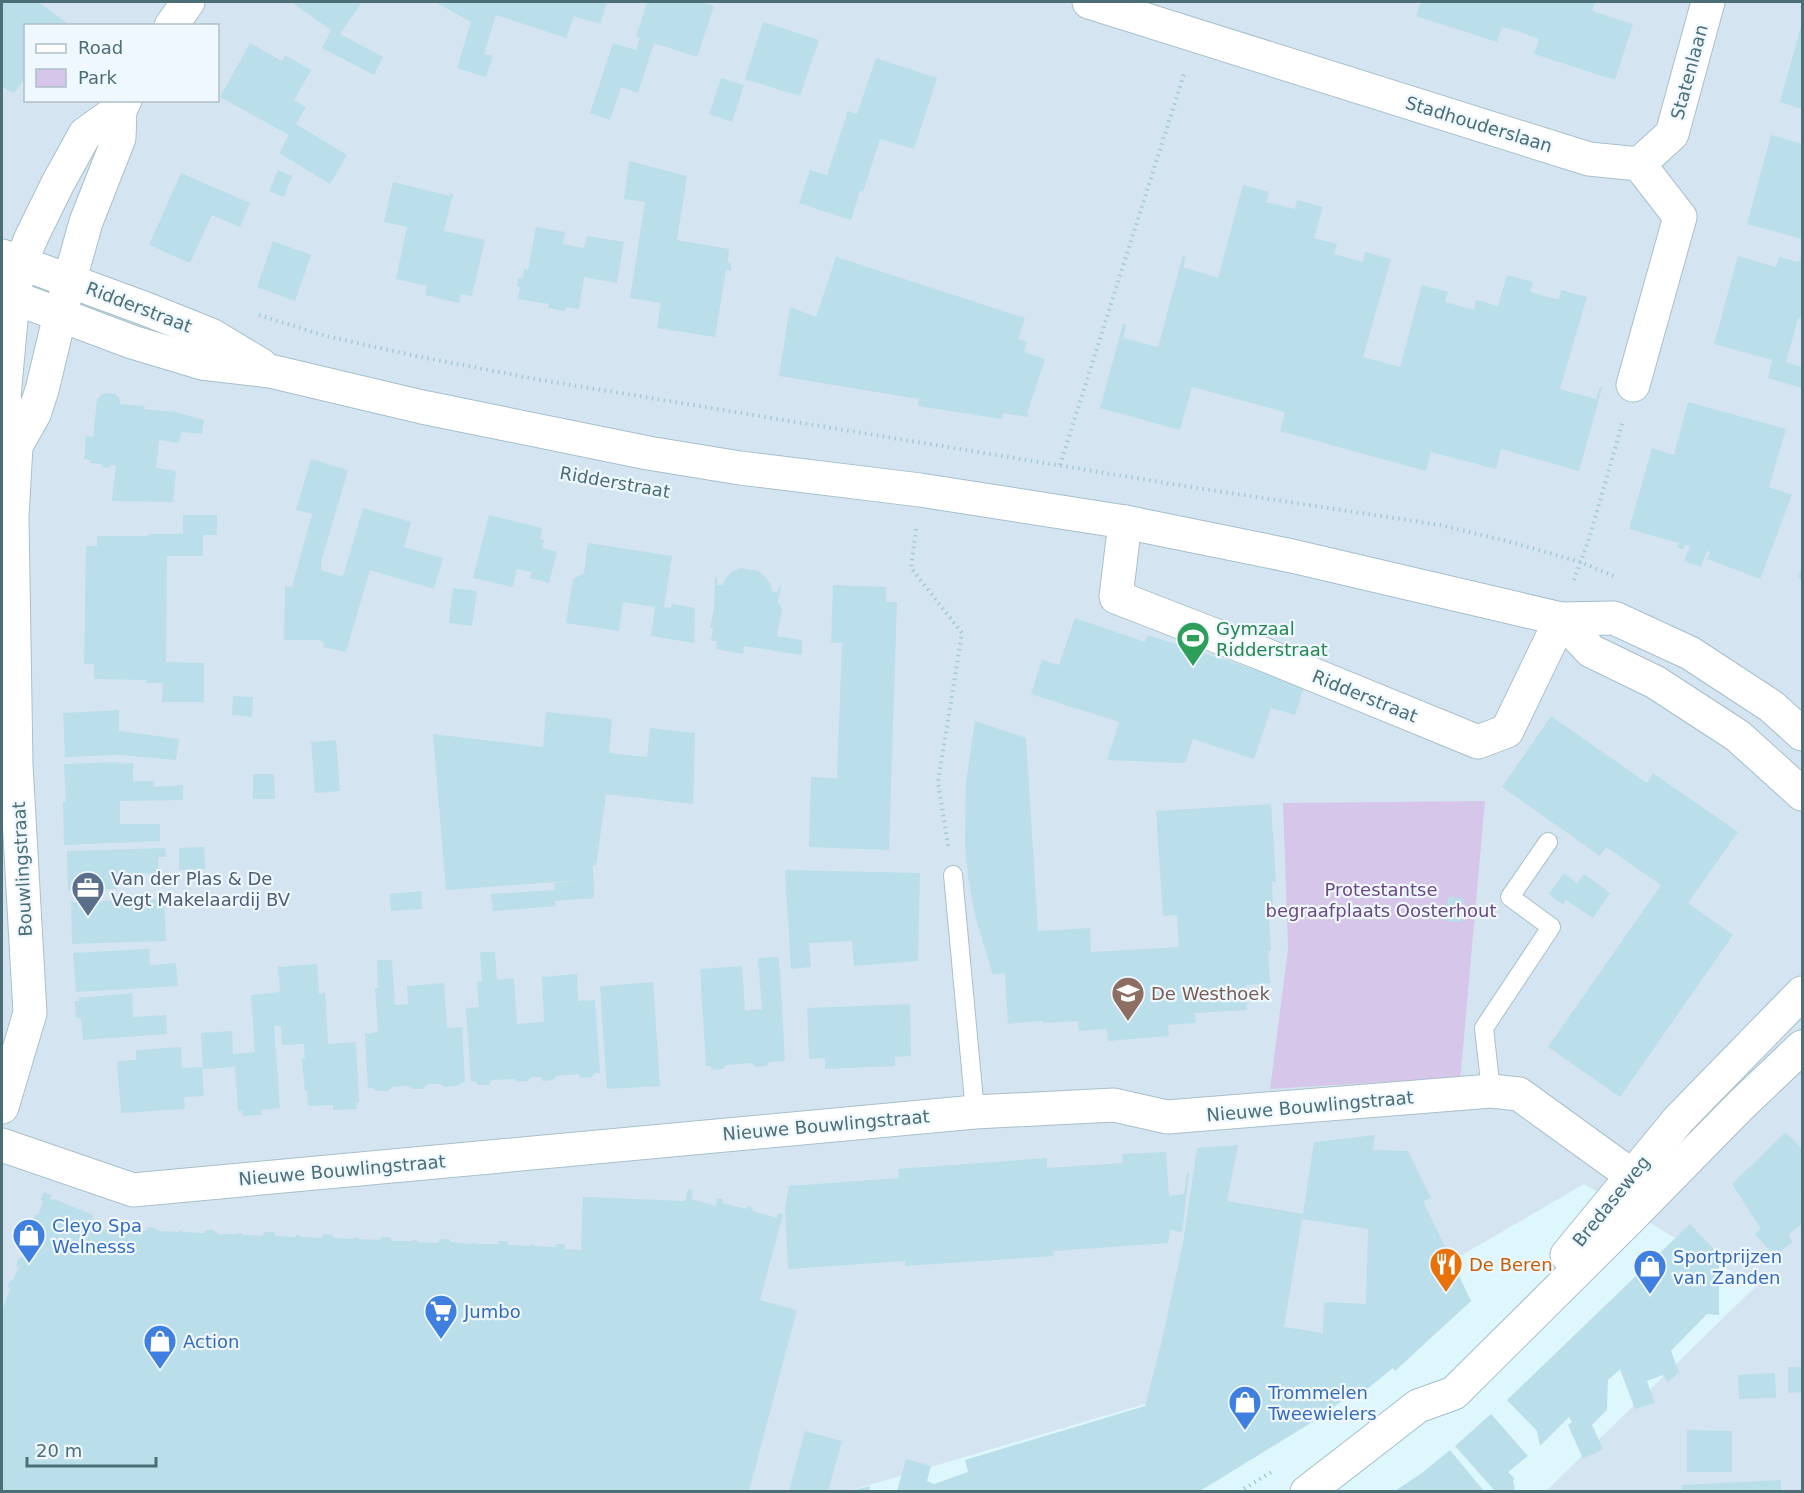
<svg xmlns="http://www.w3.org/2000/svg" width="1804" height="1493" font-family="'DejaVu Sans',sans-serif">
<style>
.residential{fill:#d4e5f1;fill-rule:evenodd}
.commercial{fill:#ddf7fc}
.green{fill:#d6c7ea}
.building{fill:#badeea;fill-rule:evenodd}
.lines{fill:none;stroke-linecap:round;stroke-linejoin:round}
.lane-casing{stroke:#a8c0c9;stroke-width:20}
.street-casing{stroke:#a8c0c9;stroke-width:35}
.secondary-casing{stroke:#a5bfca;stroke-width:35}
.path{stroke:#a3cad6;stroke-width:4;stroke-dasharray:1.5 4.5;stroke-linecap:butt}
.lane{stroke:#fff;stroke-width:18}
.street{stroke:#fff;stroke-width:33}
.secondary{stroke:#fff;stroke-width:33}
.labels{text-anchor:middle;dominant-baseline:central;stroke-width:4.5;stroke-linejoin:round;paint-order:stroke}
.street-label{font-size:18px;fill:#4c6e76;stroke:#eff7ff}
.leisure-label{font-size:18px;fill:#27864d;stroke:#eff7ff;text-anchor:start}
.service-label{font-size:18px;fill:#4e5e75;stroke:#eff7ff;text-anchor:start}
.park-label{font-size:18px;fill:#6c4a87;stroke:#eff7ff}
.education-label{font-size:18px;fill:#785e54;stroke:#eff7ff;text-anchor:start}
.shop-label{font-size:18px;fill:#366cbe;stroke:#eff7ff;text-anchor:start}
.food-label{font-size:18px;fill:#c56008;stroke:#eff7ff;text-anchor:start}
</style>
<rect width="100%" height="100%" fill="#e8f3fc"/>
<path class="residential" d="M2,2h1800v1489h-1800zM26,26h192v74h-192z"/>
<polygon class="commercial" points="1584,1184 1756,1286 1546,1491 846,1492 1270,1367"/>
<polygon class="green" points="1485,801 1460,1082 1436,1079 1270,1089 1288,949 1283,803"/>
<g class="building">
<polygon points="2,2 38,2 67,23 65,26 26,26 26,78 14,93 2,87"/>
<polygon points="291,2 362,2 340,34 383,57 374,75 322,48 331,30"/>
<polygon points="435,2 607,2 600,24 574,16 566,38 496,15 484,54 493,56 486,77 457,68 471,22"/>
<polygon points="647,2 700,2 714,6 697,57 654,43 638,93 621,87 610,120 590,113 613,43 636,50 640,38 636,37"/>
<polygon points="1421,2 1595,2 1592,11 1633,24 1615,80 1534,54 1539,39 1520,32 1502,27 1497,42 1416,16"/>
<polygon points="763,22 819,40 800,96 745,79"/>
<polygon points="1802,23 1802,109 1780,102"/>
<polygon points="250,43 282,61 285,55 311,70 294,100 306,107 296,124 347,155 330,184 279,153 289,135 220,97"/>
<polygon points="876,58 937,78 914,149 880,139 863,192 860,191 851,220 799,203 810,170 827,175 848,111 857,114"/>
<polygon points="721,78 744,85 732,122 709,114"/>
<polygon points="1771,135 1802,144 1802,239 1747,224"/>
<polygon points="629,161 687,176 677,240 729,249 728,262 731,264 731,271 726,270 715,337 657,328 661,303 630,298 645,202 624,199"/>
<polygon points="278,170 292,176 284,197 269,191"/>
<polygon points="181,173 250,203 240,227 212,215 190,263 149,245"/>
<polygon points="393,182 450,196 450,193 453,194 444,231 485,240 472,296 461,294 459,303 425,295 427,286 396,279 407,227 384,222"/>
<polygon points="1243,185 1269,192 1266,202 1295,209 1297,200 1323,207 1314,238 1337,244 1334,254 1363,262 1365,252 1391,259 1363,357 1400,367 1422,285 1448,292 1445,302 1474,310 1476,300 1498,306 1507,275 1533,282 1530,292 1559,300 1561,290 1587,297 1560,389 1596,399 1600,387 1602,388 1579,471 1501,449 1496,469 1431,452 1426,471 1280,431 1285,412 1192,387 1180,430 1100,408 1123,324 1126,325 1123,338 1158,347 1183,255 1186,256 1183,267 1218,278"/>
<polygon points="536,227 565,232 563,244 584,248 587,236 624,242 617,283 584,277 579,309 566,307 565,311 548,308 549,304 518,299 520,287 517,286 518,278 523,278 524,268 528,270"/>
<polygon points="273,241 311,255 295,301 257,287"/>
<polygon points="1802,253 1802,318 1798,319 1786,362 1802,367 1802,388 1768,378 1772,360 1714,344 1738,256 1776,267 1779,257 1799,262"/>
<polygon points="836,257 1025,318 1018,339 1027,342 1024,352 1045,359 1027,414 1029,415 1028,417 1003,413 1002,419 918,406 919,399 779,376 790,307 816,317"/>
<polygon points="105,393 115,394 119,398 120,404 145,406 144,409 173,412 173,411 204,420 202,434 181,432 179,443 159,440 156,468 176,471 173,502 112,501 116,466 110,465 109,468 102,467 102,464 90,463 90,460 84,459 86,436 93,437 97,400 100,396"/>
<polygon points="1688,402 1786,429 1769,487 1792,495 1760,579 1707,559 1710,552 1707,551 1701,567 1684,561 1690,546 1685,544 1683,550 1677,547 1679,543 1629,529 1652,448 1674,455"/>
<polygon points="311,459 348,470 321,562 321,570 343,577 363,508 411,522 404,547 443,558 434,589 370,570 346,652 323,647 324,643 319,640 284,640 285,586 292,587 312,514 296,510"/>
<polygon points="183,515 217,515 217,535 203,535 203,556 167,556 166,662 204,663 204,702 162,702 163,683 146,683 146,680 94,679 94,664 84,664 86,546 97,546 97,536 148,536 149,534 183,534"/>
<polygon points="489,515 542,528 540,539 544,540 542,548 557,552 549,583 530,578 532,572 517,569 513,587 473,578"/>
<polygon points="588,543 672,556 664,607 671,608 672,604 695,608 694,643 651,636 655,607 623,602 619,631 566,623 573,579 584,573"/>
<polygon points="1802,565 1802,580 1798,578"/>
<polygon points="741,568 758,571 764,576 770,583 772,591 777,593 779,587 781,587 777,603 779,603 782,609 777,636 802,640 802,655 744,646 743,654 716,649 717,641 711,641 713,628 710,628 714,608 715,577 717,577 717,585 722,585 727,577 733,571"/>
<polygon points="833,585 886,587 886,602 897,602 889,850 809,847 811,777 837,778 842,643 831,642"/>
<polygon points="453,588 477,591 472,626 449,623"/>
<polygon points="1075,618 1145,642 1147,635 1281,678 1280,680 1304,687 1295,715 1271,708 1254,759 1193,739 1185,763 1107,760 1119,722 1031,694 1042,660 1059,665"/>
<polygon points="233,696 253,697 252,717 232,715"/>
<polygon points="119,710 119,731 179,739 176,760 120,755 65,757 63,713"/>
<polygon points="546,712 612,719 609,753 647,757 650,728 695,733 693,804 606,794 596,866 593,865 594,898 555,901 556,906 493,911 491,894 555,890 554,883 583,880 446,890 433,734 543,747"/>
<polygon points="1551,716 1647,783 1653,773 1738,832 1688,903 1733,935 1620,1097 1548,1047 1661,885 1606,847 1600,856 1502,787"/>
<polygon points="975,721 1026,738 1038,931 1090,928 1091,952 1179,947 1177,915 1163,916 1156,811 1271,804 1276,882 1272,882 1274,919 1269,919 1271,951 1268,951 1270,983 1246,985 1247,1010 1195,1013 1196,1023 1168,1025 1169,1036 1108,1041 1107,1029 1079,1031 1078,1021 1043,1023 1042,1021 1008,1024 1005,973 993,975 975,916 968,876 965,845 966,782"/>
<polygon points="336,740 340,791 315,793 311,742"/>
<polygon points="120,762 119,764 133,763 133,781 154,781 154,787 183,785 183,800 120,801 120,824 160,824 160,841 64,845 63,802 66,802 64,764"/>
<polygon points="253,774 274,774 275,799 253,799"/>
<polygon points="204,847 205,869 179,870 179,848"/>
<polygon points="165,848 166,857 158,857 159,873 117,874 117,889 68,890 67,851"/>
<polygon points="785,870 920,873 918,961 854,966 852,941 809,943 811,967 791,969"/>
<polygon points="1564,873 1577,883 1584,874 1610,893 1593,918 1566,900 1563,905 1549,894"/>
<polygon points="421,891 422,909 391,911 390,894"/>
<polygon points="183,894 205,894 206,906 183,906"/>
<polygon points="1448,897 1464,898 1462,922 1446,921"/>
<polygon points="164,899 166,941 72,944 71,902"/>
<polygon points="149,949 150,965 176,963 178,986 76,992 73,953"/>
<polygon points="480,952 495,952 497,980 514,978 517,1024 544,1022 542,977 577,974 578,1001 595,1000 600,1073 595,1073 592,1077 581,1078 578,1074 556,1076 553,1080 543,1081 540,1077 534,1077 530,1078 528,1081 517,1082 514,1079 492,1080 489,1085 478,1085 475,1081 471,1082 466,1008 479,1007 477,982 482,981"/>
<polygon points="779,957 785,1061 769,1062 767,1066 756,1067 752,1063 726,1065 723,1069 713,1070 710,1066 706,1066 700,969 742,966 745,1010 762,1009 758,958"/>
<polygon points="377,960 392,960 395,1005 408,1004 407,986 444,983 447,1028 462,1027 465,1082 456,1086 445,1087 440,1084 428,1084 423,1089 413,1089 407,1086 393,1087 388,1091 378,1091 373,1088 368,1088 365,1034 378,1032 375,988 378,988"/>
<polygon points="317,964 319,994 325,993 328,1044 356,1042 359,1103 356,1103 357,1109 333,1110 333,1105 308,1106 307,1091 305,1091 302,1059 305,1058 304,1044 282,1045 281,1026 274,1026 280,1108 261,1110 262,1115 243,1116 242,1111 238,1111 235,1067 203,1069 201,1033 232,1031 233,1054 255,1052 251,995 280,992 278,967"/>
<polygon points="653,982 660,1086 607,1089 600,986"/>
<polygon points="132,993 133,1017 166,1015 167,1034 83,1040 81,1018 76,1018 75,1001 79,1001 79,998"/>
<polygon points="910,1004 911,1056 895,1057 895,1066 825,1069 825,1058 809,1059 807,1008"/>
<polygon points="181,1047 182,1068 202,1067 204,1096 184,1097 185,1109 121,1113 117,1061 136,1060 136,1050"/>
<polygon points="1786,1132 1802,1149 1802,1191 1800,1194 1802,1199 1802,1224 1789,1234 1792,1242 1775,1257 1755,1234 1761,1229 1732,1184"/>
<path d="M1375,1135l-2,15 35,1 23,47 -8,3 48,100 -76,70 -2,-3 -32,26 -4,-6 -11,10 -32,23 -114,70h-303l9,-32 25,7 -4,15 7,3 34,-12 -3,-12 180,-54 17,-66 21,-97 14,-95 41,-3 -11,56 76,13 11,-72zM1302,1219l66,10 -2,75 -42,-2 -1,31 -39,-6z"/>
<polygon points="1166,1152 1169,1196 1184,1194 1187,1173 1189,1173 1182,1232 1170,1230 1168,1243 1053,1251 1054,1256 905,1266 905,1261 788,1269 785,1208 789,1186 899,1178 898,1169 1047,1158 1047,1168 1123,1163 1122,1154"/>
<polygon points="688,1189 693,1190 691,1199 716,1206 717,1198 723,1199 722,1203 747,1209 747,1206 753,1208 752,1211 777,1218 778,1213 783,1214 760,1300 797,1310 749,1491 2,1491 2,1311 10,1288 7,1287 11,1279 13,1280 19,1267 16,1266 19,1258 21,1258 35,1223 32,1222 35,1214 38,1215 43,1201 40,1200 44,1192 52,1195 50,1199 53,1200 54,1199 93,1215 93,1225 98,1226 100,1229 121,1230 121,1229 125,1228 125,1230 145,1231 148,1227 156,1228 156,1230 158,1230 158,1231 179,1232 179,1230 183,1231 183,1232 204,1233 206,1230 215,1230 214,1232 217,1232 217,1234 238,1234 237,1233 242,1233 242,1235 262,1236 265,1232 274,1232 275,1236 296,1237 296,1235 301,1235 300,1237 321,1238 323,1234 332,1235 334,1238 354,1239 354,1237 359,1238 358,1239 380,1240 381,1237 390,1237 392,1241 413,1241 413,1240 417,1240 417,1242 438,1243 440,1239 449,1239 451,1242 471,1244 476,1242 475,1244 499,1244 498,1241 507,1241 509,1245 530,1246 530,1244 534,1245 534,1246 555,1247 557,1244 565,1244 565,1249 581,1250 583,1197 685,1201"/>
<polygon points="1690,1224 1719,1255 1719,1315 1707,1314 1671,1351 1679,1372 1668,1382 1663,1375 1647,1381 1655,1403 1635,1409 1620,1369 1608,1380 1607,1410 1592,1425 1603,1449 1583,1459 1568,1425 1572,1422 1569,1417 1540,1446 1537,1431 1507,1400"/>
<polygon points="1788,1367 1802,1367 1802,1392 1788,1393"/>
<polygon points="1775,1373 1776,1398 1739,1399 1738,1375"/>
<polygon points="1491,1414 1528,1456 1508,1472 1515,1479 1513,1480 1515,1491 1495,1491 1455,1446"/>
<polygon points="1687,1430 1732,1431 1732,1472 1687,1472"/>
<polygon points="805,1431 842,1441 828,1491 789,1491"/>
<polygon points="1450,1450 1483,1490 1481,1491 1395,1491 1422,1473"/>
<polygon points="1781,1480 1781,1491 1682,1491 1682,1485"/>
<polygon points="870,1486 869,1491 851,1491"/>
</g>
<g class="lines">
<defs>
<g id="lane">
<polyline points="953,875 975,1112"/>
<polyline points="1491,1091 1484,1028 1551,927 1510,897 1548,842"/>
</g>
<g id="street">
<polyline points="1089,2 1589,159 1639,164 1680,217 1633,385"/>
<polyline points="171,26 188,2"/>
<polyline points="1639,164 1672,134 1708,2"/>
<polyline points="16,446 34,414 42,390 60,315 86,222 119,138 120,109"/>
<polyline points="1125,522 1116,597 1263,654 1478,742 1507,731 1561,619"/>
<polyline points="2,1107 30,1013 16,765 12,516 16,446 4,397 13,298 20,264 32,236 58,183 85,134 120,109 125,100"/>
<polyline points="2,1145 133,1190 975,1112 1114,1105 1167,1117 1491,1091 1519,1094 1631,1175"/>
</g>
<g id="secondary">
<polyline points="2,256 146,309 211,335 261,365"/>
<polyline points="2,293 132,342 202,363 270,371 422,407 648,453 740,468 920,490 1125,522 1292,556 1561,619 1614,618 1690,653 1771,706 1802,734"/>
<polyline points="1561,619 1591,651 1655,682 1738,736 1802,794"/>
<polyline points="1567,1255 1679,1119 1802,993"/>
<polyline points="1307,1492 1418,1406 1454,1393 1629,1219 1742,1104 1802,1047"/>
</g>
</defs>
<use href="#lane" class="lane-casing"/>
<use href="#street" class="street-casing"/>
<use href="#secondary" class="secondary-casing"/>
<g class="path">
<polyline points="259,315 326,336 416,356 535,379 1184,486 1440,525 1503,540 1580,562 1616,577"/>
<polyline points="1060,465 1184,74"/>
<polyline points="916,529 911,568 962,633 938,782 948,846"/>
<polyline points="1574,580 1588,542 1623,421"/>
<polyline points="1239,1492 1273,1471"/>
</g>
<use href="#lane" class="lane"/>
<use href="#street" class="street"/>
<use href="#secondary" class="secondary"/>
</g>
<defs>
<symbol id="stadium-pin" viewBox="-11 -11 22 30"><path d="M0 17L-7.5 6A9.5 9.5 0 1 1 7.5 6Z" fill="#2e9e5b" stroke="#eff7ff"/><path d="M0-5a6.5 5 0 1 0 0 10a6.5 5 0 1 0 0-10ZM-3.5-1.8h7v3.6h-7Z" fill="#fff"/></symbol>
<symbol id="office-pin" viewBox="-11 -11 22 30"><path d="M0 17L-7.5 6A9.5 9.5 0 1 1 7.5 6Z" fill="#5c6f8a" stroke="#eff7ff"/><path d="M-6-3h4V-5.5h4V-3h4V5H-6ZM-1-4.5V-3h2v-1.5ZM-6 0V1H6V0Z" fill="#fff"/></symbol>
<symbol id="school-pin" viewBox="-11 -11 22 30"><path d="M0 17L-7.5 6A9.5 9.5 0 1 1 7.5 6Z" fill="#8d6e63" stroke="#eff7ff"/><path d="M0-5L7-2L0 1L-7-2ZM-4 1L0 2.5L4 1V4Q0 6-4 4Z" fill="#fff"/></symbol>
<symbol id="shop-pin" viewBox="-11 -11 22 30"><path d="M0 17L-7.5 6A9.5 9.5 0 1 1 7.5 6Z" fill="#3f7fe0" stroke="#eff7ff"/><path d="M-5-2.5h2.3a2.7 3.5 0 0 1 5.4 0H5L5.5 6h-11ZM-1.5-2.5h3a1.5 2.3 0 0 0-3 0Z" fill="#fff"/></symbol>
<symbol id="restaurant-pin" viewBox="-11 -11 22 30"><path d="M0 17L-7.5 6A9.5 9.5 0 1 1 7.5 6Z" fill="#e8710a" stroke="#eff7ff"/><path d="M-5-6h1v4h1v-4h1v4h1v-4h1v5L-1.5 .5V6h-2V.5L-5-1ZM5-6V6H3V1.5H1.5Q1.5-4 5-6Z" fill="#fff"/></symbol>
<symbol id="supermarket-pin" viewBox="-11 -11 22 30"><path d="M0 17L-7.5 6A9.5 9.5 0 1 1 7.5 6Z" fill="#3f7fe0" stroke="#eff7ff"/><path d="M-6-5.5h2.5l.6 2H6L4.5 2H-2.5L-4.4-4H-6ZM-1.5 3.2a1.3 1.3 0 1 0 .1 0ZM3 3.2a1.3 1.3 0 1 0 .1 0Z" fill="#fff"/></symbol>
</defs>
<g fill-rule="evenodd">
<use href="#stadium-pin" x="1174" y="619" width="38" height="52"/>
<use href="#office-pin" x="69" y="869" width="38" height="52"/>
<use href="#school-pin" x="1109" y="974" width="38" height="52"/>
<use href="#shop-pin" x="10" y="1216" width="38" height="52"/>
<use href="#restaurant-pin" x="1427" y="1245" width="38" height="52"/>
<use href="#shop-pin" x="1631" y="1247" width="38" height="52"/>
<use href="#supermarket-pin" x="422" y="1292" width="38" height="52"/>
<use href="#shop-pin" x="141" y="1322" width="38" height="52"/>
<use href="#shop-pin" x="1226" y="1383" width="38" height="52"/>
</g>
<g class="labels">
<g class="street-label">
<text transform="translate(1689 72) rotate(-75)">Statenlaan</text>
<text transform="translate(1479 124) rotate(17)">Stadhouderslaan</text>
<text transform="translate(139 307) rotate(21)">Ridderstraat</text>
<text transform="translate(615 482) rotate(10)">Ridderstraat</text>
<text transform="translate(1365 696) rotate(22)">Ridderstraat</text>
<text transform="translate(22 869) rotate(-93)">Bouwlingstraat</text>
<text transform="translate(1310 1106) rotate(-5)">Nieuwe Bouwlingstraat</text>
<text transform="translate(826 1125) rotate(-5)">Nieuwe Bouwlingstraat</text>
<text transform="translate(342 1170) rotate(-5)">Nieuwe Bouwlingstraat</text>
<text transform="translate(1611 1201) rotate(-51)">Bredaseweg</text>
</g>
<g class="leisure-label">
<text x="1216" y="628">Gymzaal<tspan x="1216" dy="21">Ridderstraat</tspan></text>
</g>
<g class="service-label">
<text x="111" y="878">Van der Plas &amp; De<tspan x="111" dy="21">Vegt Makelaardij BV</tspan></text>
</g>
<g class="park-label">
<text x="1381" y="889">Protestantse<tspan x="1381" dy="21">begraafplaats Oosterhout</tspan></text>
</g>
<g class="education-label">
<text x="1151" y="993">De Westhoek</text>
</g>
<g class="shop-label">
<text x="52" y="1225">Cleyo Spa<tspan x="52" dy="21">Welnesss</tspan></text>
<text x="1673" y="1256">Sportprijzen<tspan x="1673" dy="21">van Zanden</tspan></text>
<text x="464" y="1311">Jumbo</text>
<text x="183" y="1341">Action</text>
<text x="1268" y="1392">Trommelen<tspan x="1268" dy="21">Tweewielers</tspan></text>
</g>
<g class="food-label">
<text x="1469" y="1264">De Beren</text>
</g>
</g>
<rect width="1804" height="1493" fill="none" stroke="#4c6e76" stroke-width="6"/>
<rect x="24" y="24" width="195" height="78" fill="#eff7ff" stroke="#aec0c8" stroke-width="1.5"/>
<rect x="36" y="44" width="30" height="9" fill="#ffffff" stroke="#aec0c8" stroke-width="1.5"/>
<text x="78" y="54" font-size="18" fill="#4c6e76">Road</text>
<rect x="36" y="69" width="30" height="18" fill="#d6c7ea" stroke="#aec0c8" stroke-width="1.5"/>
<text x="78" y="84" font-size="18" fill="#4c6e76">Park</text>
<path d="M27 1457v9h129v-9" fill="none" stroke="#4c6e76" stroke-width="3"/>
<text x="36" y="1457" font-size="18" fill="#4c6e76" stroke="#eff7ff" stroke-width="4.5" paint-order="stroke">20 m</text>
</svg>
